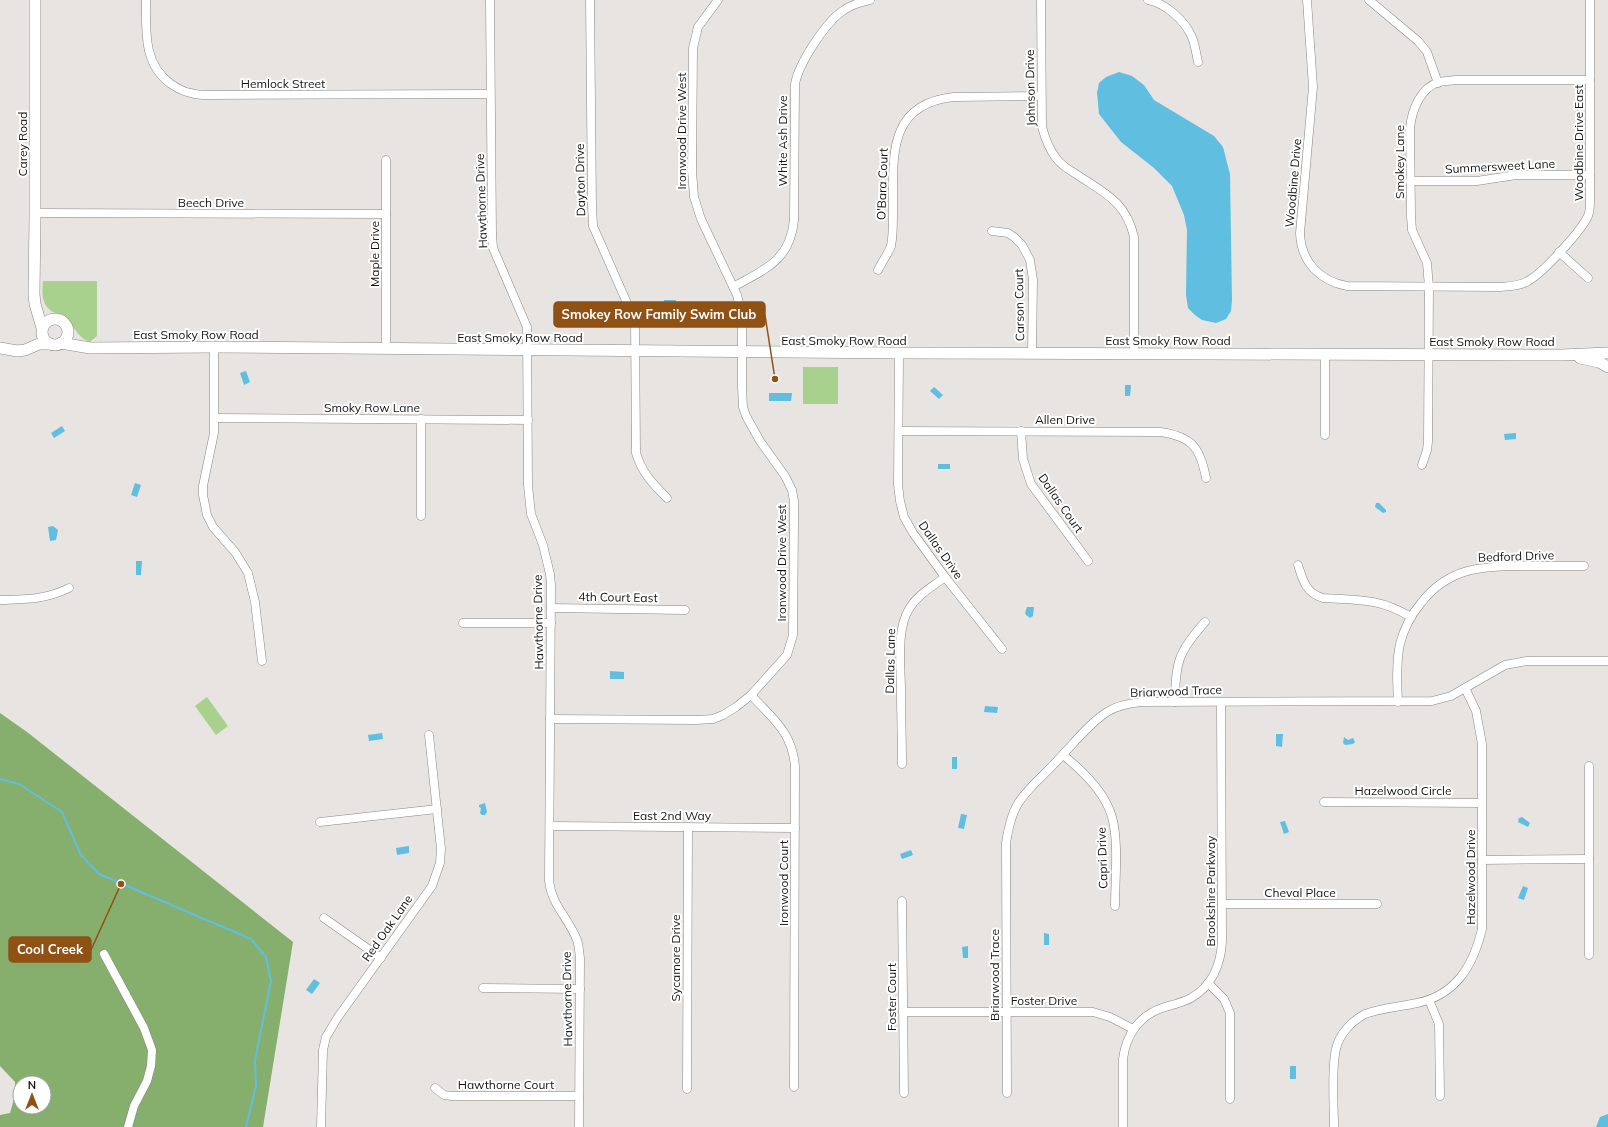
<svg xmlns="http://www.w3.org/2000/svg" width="1608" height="1127" font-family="Mulish,sans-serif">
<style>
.green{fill:#a8d18d}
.forest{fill:#86ae6c;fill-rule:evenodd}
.water{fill:#60bee0}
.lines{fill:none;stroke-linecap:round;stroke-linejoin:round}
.stream{stroke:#60bee0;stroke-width:2}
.street-casing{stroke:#898784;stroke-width:9}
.secondary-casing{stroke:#898784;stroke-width:12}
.street{stroke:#fff;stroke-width:8}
.secondary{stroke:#fff;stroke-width:11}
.labels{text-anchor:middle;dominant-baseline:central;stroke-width:4;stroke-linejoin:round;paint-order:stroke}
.street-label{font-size:12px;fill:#161514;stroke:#fff}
.leader{fill:none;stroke:#8f5114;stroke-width:1.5}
.callout-dot{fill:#8f5114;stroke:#fff;stroke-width:1.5}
.callout{fill:#8f5114;stroke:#8f5114;stroke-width:1.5}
.callout-label{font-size:13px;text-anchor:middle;font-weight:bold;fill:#fff}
</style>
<rect width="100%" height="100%" fill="#e7e4e1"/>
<g class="green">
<path d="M43,281h54v55l-7,6c-14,-6 -14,-14 -24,-24 -3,-2 -7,-3 -11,-5 -14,-7 -13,-19 -12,-32z"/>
<rect x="803" y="367" width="35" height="37"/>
<polygon points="207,697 228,726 216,735 195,706"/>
</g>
<path class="forest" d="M0,713l27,19 266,210 -30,185h-263v-12l10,-2 5,-17v-14l-15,-16zM20,1083h24v24h-24z"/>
<g class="water">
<polygon points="1119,72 1132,76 1144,85 1154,100 1214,136 1223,147 1230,174 1232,301 1231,311 1226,319 1216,323 1202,320 1195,315 1188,308 1186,295 1187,230 1184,215 1172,186 1154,168 1121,142 1099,114 1097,93 1099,83 1106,77"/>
<rect x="664" y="300" width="12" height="7"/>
<polygon points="246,371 250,382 244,385 240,373"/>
<polygon points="1125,385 1131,385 1130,396 1125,396"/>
<polygon points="934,387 943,395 939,399 930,391"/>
<polygon points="769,393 792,393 791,401 769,401"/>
<polygon points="62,426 65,431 54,438 51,433"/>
<polygon points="1516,433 1516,439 1505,440 1504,434"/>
<rect x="938" y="464" width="12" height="5"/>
<polygon points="135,483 141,485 137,497 131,495"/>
<polygon points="1376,503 1379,503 1386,510 1386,512 1383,513 1375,507"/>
<polygon points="53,526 58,530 56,540 50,541 48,527"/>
<polygon points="136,561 142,561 141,575 136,575"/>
<polygon points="1027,607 1034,607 1033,616 1030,618 1026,615 1025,613"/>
<polygon points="610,671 624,672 624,679 610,679"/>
<polygon points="985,706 998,707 997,713 984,712"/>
<polygon points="382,733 383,739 369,741 368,735"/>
<polygon points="1276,734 1283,734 1282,747 1276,746"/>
<polygon points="1344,737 1348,740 1353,738 1355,742 1353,744 1345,745 1343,743"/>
<rect x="952" y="757" width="5" height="12"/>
<polygon points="485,803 487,812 485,815 482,815 480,813 481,808 479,807 479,805"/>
<polygon points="961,814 967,815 964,829 958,828"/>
<polygon points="1522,817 1530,823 1528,827 1518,822 1519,818"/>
<polygon points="1285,821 1289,832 1284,834 1280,822"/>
<polygon points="409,846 409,853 397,855 396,848"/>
<polygon points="911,850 913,855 902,859 900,854"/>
<polygon points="1523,886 1528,888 1524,900 1518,898"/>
<polygon points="1044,933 1049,934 1049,945 1044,945"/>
<polygon points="968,946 968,958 963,958 962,947"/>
<polygon points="314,979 320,983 312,994 306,990"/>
<rect x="1290" y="1066" width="6" height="13"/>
<polygon points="1608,1114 1608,1127 1596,1127 1600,1117"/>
</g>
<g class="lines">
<polyline class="stream" points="0,779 19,784 62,812 81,855 99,874 251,939 266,957 271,981 255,1060 256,1086 246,1127"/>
<defs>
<g id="street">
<path d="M146,0c0,31 -3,64 25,84 6,4 13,8 20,9 5,2 12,2 18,2l281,-1"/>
<path d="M490,0l2,234 1,14 34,79 1,158 3,29 12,31 7,29 1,11 -2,296c3,25 19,36 28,59 2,5 2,12 3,18l-1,169"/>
<path d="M590,0l2,206 1,20 42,95 1,132c6,20 17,31 31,45"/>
<path d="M1041,0l1,127c3,11 7,22 14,31 5,7 13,12 20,16 28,19 50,27 58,63v116"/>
<path d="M1148,0c17,3 35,19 43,35 4,8 5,18 7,27"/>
<path d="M1307,0l6,87 -13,146c1,28 19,48 47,53l154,1c10,-1 19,-1 27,-6 15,-8 53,-50 60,-65 2,-5 2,-10 2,-15v-201"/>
<polyline points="1369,0 1418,41 1427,52 1438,83"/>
<polyline points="386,160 386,349"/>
<polyline points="1410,181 1477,181 1516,175 1590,175"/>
<polyline points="35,213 386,214"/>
<polyline points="992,231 1008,233 1014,237 1022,245 1030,260 1033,280 1032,352"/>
<polyline points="1559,252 1588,278"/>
<path d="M878,270c4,-8 10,-16 13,-24 2,-10 2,-21 2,-31 1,-53 -9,-111 61,-118l87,-1"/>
<path d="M733,287c32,-18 57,-26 61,-67l1,-136c4,-21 29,-59 46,-72 9,-7 19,-10 29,-12"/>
<polyline points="214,347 214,433 203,486 203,495 207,515 213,527 235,552 248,573 255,602 262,661"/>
<polyline points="899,353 898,485 900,501 904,517 913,533 945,577 1002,649"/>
<polyline points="1325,354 1325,435"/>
<polyline points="215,418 528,420"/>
<path d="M899,431l262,1c31,5 39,15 45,46"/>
<polyline points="1021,431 1023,459 1031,484 1088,561"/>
<path d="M1422,465l5,-15 1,-8 1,-155 -2,-24 -15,-33 -1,-14 -1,-88c2,-18 10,-40 29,-46 5,-1 11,-1 16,-2h135"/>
<polyline points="421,516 421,419"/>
<path d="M1298,565c5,16 8,28 25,33 35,2 56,0 88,19"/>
<path d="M0,600c27,-1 44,0 69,-12"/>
<polyline points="551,608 685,610"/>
<polyline points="463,623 551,623"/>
<path d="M751,695c22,24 41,37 44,71l-1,321"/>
<path d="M1175,702c0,-40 4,-51 30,-80"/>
<path d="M1398,702c-1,-19 -2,-40 2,-58 4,-16 11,-29 21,-41 27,-35 60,-37 101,-37 21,0 41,0 62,0"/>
<polyline points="550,719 696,720 713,719 723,715 736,707 751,695 787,655 793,635 794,523 794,501 792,490 785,476 760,441 746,416 743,407 742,388 742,315 737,295 701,219 694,197 692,171 693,48 698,27 718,0"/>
<path d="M1063,755c20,16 42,37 49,62 7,25 3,63 3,89"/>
<path d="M902,764c0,-24 -1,-49 -1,-73 0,-24 -5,-61 8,-82 8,-14 23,-22 36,-32"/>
<polyline points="1589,766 1589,955"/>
<polyline points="1324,802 1481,803"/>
<polyline points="320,822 437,809"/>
<polyline points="550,826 795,828"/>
<polyline points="1482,860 1589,859"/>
<polyline points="902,901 904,1093"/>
<polyline points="1222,904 1377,904"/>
<polyline points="324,918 381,958"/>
<polyline points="104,954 144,1028 152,1050 151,1066 147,1081 134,1106 128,1127"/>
<polyline points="1208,983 1224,999 1230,1013 1230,1099"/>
<polyline points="483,988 580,989"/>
<polyline points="1429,1000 1439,1024 1440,1096"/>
<polyline points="903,1012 1093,1012 1110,1017 1133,1029"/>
<polyline points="435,1088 444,1095 452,1096 579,1096"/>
<polyline points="687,1089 688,827"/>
<path d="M1007,1093l-1,-250c2,-13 5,-29 13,-41 9,-14 24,-26 35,-38 17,-17 33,-39 53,-52 11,-7 23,-9 35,-10l290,-1 19,-5 54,-31 22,-4h81"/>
<polyline points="321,1127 323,1050 326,1037 338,1017 432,886 440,863 441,849 429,735"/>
<path d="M1123,1127v-68c3,-24 16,-43 39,-51 9,-3 20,-5 29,-10 21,-12 30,-34 31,-57l-1,-239"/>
<path d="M1334,1127c0,-22 -3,-57 2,-78 3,-15 16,-28 29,-35 17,-6 34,-7 52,-11 39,-8 56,-37 65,-74v-185l-6,-33 -11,-23"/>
</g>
<g id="secondary">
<polyline points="35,0 35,217 34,294 35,304 42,328"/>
<circle cx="55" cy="332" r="13"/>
<polyline points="61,343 90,348 214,347 899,353 1561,355 1608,353"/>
<polyline points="0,348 17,351 25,350 39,344 50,344"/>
<polyline points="1580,358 1599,362 1608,367"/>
</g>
</defs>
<use href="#street" class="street-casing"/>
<use href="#secondary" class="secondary-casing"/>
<use href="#street" class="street"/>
<use href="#secondary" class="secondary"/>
</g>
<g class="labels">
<g class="street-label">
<text x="283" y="83">Hemlock Street</text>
<text transform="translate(1030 88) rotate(-91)">Johnson Drive</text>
<text transform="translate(681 131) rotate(-90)">Ironwood Drive West</text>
<text transform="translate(782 141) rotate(-90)">White Ash Drive</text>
<text transform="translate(1578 143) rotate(-90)">Woodbine Drive East</text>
<text transform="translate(22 144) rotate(-90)">Carey Road</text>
<text transform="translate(1399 162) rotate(-90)">Smokey Lane</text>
<text transform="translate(1500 166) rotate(-3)">Summersweet Lane</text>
<text transform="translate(580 180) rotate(-91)">Dayton Drive</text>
<text transform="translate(1293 183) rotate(-85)">Woodbine Drive</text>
<text transform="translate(882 184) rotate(-88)">O'Bara Court</text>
<text transform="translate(481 201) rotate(-92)">Hawthorne Drive</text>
<text x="211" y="202">Beech Drive</text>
<text transform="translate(374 254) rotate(-90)">Maple Drive</text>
<text transform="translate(1019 305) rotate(-91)">Carson Court</text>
<text x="196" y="334">East Smoky Row Road</text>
<text x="520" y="337">East Smoky Row Road</text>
<text x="844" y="340">East Smoky Row Road</text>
<text x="1168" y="340">East Smoky Row Road</text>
<text x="1492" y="341">East Smoky Row Road</text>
<text x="372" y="407">Smoky Row Lane</text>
<text x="1065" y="419">Allen Drive</text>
<text transform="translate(1061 503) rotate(55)">Dallas Court</text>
<text transform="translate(941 550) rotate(55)">Dallas Drive</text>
<text transform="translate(1516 556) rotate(-2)">Bedford Drive</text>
<text transform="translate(781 563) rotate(-90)">Ironwood Drive West</text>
<text transform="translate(618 597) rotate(1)">4th Court East</text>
<text transform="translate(538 622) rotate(-91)">Hawthorne Drive</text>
<text transform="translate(890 661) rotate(-89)">Dallas Lane</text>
<text transform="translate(1176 691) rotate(-2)">Briarwood Trace</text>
<text x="1403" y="790">Hazelwood Circle</text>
<text x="672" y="815">East 2nd Way</text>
<text transform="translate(1102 858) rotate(-92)">Capri Drive</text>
<text transform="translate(1470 877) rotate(-90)">Hazelwood Drive</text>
<text transform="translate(783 883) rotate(-90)">Ironwood Court</text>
<text transform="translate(1210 891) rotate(-90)">Brookshire Parkway</text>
<text x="1300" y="892">Cheval Place</text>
<text transform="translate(387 928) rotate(-55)">Red Oak Lane</text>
<text transform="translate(675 958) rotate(-90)">Sycamore Drive</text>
<text transform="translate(994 975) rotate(-90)">Briarwood Trace</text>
<text transform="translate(891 997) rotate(-90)">Foster Court</text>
<text transform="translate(567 999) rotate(-91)">Hawthorne Drive</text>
<text x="1044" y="1000">Foster Drive</text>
<text x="506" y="1084">Hawthorne Court</text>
</g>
</g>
<path class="leader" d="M775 379L765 315M121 884L91 950"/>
<g class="callout-dot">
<circle cx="775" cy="379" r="4"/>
<circle cx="121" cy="884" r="4"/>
</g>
<g class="callout">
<rect x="554" y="302" width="211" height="25" rx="4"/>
<rect x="9" y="937" width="82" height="25" rx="4"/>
</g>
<g class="callout-label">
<text x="659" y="319">Smokey Row Family Swim Club</text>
<text x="50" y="954">Cool Creek</text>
</g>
<g transform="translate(32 1095)"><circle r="19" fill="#ffffff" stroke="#a2a1a1"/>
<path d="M0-3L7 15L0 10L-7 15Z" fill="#8f5114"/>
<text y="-6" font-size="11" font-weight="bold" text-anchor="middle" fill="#161514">N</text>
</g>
</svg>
